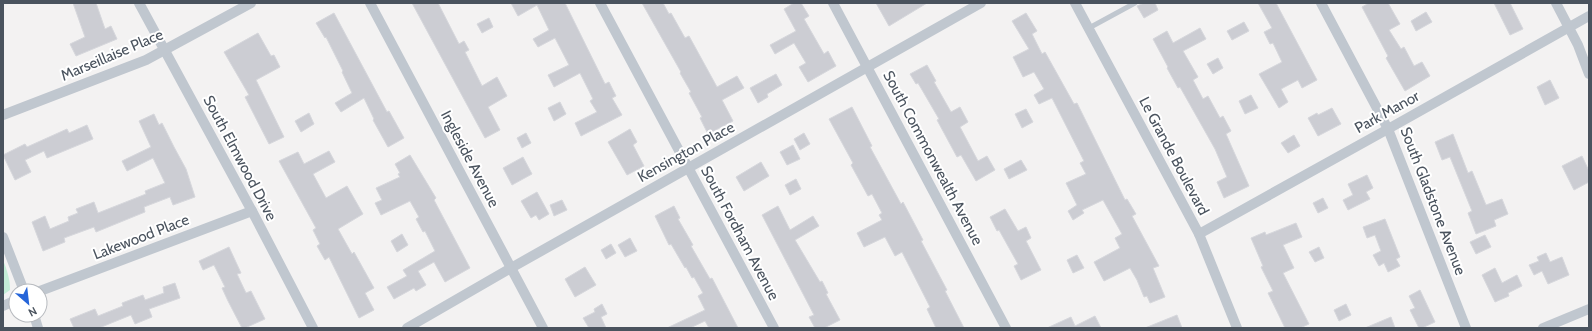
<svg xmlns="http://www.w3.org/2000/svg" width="1592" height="331" font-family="Cabin,sans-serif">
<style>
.green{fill:#c4edd7}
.building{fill:#cccdd3;stroke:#d6d7dc}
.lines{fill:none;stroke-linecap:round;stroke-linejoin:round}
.service{stroke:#c0c7cf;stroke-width:5}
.minor{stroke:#c0c7cf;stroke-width:10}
.labels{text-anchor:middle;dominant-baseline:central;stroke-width:4;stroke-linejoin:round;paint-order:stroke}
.street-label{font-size:15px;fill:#4a535e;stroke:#fff}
</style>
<rect width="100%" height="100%" fill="#f3f2f2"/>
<path class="green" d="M3,260c4,10 7,19 7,30l-7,5z"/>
<g class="building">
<polygon points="73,3 96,3 105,29 111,26 117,39 76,56 70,44 85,37"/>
<polygon points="412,3 438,3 459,44 464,41 469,50 465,52 482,86 497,77 507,96 488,107 500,130 485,138"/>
<polygon points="511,3 565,3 605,84 609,82 616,96 612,98 622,115 581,136 575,123 597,112 590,101 593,99 580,73 554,87 548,75 569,65 555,38 538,47 533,39 549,30 537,5 518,16"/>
<polygon points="642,3 663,3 669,14 671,13 685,38 689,36 717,87 737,76 744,88 722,100 733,121 708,134 700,118 702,117 689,93 691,92 680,73 681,72"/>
<polygon points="794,3 801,3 809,16 804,19 824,54 828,51 836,66 808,82 799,67 806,63 794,43 775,54 770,45 796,31 784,9"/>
<polygon points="876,3 927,3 889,26"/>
<polygon points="1144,3 1155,3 1158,10 1144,18 1137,6"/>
<polygon points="1258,3 1276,3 1317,80 1302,88 1298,80 1281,89 1288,102 1279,108 1259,74 1282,62 1273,43 1270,44 1264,32 1272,28"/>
<polygon points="1369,3 1388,3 1400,24 1389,30 1401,49 1404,47 1414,66 1422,62 1430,76 1405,91 1386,58 1388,56 1362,7"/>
<polygon points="1494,3 1510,3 1523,29 1510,35"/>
<polygon points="1426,12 1432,22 1416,31 1411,21"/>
<polygon points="334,13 387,112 389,111 404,138 388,147 373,120 374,119 364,98 341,112 335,103 352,93 342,72 343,71 326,37 325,38 316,23"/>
<polygon points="1026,13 1037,31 1032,34 1042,54 1045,52 1074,104 1077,103 1125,200 1127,199 1136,214 1132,216 1159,266 1153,268 1165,297 1150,303 1147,296 1144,297 1137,280 1130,268 1104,281 1094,262 1120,248 1115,238 1122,234 1103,200 1082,210 1084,213 1073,220 1068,211 1077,205 1066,183 1086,174 1080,163 1084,161 1052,98 1039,104 1034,95 1044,89 1034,72 1023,77 1013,57 1029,49 1012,21"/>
<polygon points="489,18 493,27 482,33 477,24"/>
<polygon points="1244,22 1249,31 1232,40 1227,31"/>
<polygon points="1200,28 1206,39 1183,51 1198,77 1193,80 1203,99 1208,96 1220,118 1223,116 1231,131 1226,134 1249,186 1224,198 1217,182 1227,177 1215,149 1180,87 1178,88 1167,68 1168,67 1153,39 1167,31 1173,43"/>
<polygon points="258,33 271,56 274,55 280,67 256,80 284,137 269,144 245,97 249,95 224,52"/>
<polygon points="1218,58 1223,68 1213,74 1207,64"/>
<polygon points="927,65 936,81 934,82 951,112 960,107 968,122 960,127 978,161 987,156 995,170 976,181 961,155 957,157 937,120 939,119 918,83 916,84 910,74"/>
<polygon points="776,74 782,85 767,94 768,97 758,103 750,88"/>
<polygon points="1550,80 1559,98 1545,105 1537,87"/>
<polygon points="1251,95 1258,108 1245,114 1239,101"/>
<polygon points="560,102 566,114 554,121 548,108"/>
<polygon points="852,107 872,146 870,147 901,204 903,202 923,240 921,241 947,290 945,291 964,328 936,328 927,309 930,307 902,252 895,256 885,237 864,247 857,233 882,220 879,215 882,213 872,194 868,196 851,165 853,163 829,119"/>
<polygon points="1332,108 1341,124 1318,136 1308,118 1317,113 1318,115"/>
<polygon points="1026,109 1033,122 1022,128 1015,114"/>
<polygon points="309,113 314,124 301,132 295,121"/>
<polygon points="154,114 159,125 162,123 174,147 186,169 195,197 173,205 170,197 144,207 145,212 96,232 94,227 64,238 65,242 43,251 32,222 45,216 50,229 69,221 68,217 78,213 76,209 94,202 98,213 146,194 145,191 165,183 153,158 127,171 122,161 151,147 139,121"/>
<polygon points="87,125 93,139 47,158 44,151 25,160 31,172 15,180 3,155 25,144 27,147 67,129 69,133"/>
<polygon points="630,129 637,142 633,145 644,166 627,175 608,142"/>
<polygon points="526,133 531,143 522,148 517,138"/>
<polygon points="804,133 810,144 800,150 794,139"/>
<polygon points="1453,134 1468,173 1472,171 1486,205 1502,199 1508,214 1494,220 1496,226 1476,234 1468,213 1472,211 1450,157 1442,160 1435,142"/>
<polygon points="1294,135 1300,146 1288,153 1281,143"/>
<polygon points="793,145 800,159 787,165 780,152"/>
<polygon points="329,151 335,162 313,174 326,198 347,186 363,214 338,229 352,254 354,252 374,288 365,293 374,310 359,318 329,257 325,260 317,246 320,244 313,230 316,228 279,161 298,152 304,164"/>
<polygon points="410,155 436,198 434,200 470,268 445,282 434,262 418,271 426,285 416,291 414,288 394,299 387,287 407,276 403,270 435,251 425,231 423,232 416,219 419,217 410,201 381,215 375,203 382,200 376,188 400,177 398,174 400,173 395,164"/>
<polygon points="1582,156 1589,171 1589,182 1574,190 1562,166"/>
<polygon points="523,157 532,174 512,185 503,168"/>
<polygon points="1021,160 1027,170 1009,179 1004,169"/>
<polygon points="761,162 769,176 744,191 736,177"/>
<polygon points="1367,175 1373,188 1366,192 1370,199 1348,210 1343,200 1353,195 1348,184"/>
<polygon points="796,179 801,189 790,195 785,185"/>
<polygon points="537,192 549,214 539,220 536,215 531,218 521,201"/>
<polygon points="1323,198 1328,208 1318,213 1313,203"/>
<polygon points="562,200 567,210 554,216 550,205"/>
<polygon points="674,206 680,218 678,219 693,245 691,246 710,279 712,278 738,328 709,328 705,321 690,328 667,328 705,310 698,296 703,293 694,277 692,278 686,267 685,268 671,244 669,245 655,216"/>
<polygon points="778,206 790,230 813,216 819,226 795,240 820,282 822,281 828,293 826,294 840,320 824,328 815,328 809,317 814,315 762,215"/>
<polygon points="1005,209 1018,231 1026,227 1031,238 1026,241 1041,270 1021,280 1014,266 1018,264 999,230 997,231 990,217"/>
<polygon points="1385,219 1400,257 1396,259 1400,266 1388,272 1384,263 1379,266 1373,255 1381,251 1375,235 1367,238 1363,227"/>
<polygon points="1296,223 1302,237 1283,245 1294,268 1283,273 1309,324 1300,328 1285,328 1268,293 1273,291 1261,267 1263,266 1251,238 1265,232 1266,235"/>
<polygon points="402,234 408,245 397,252 391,241"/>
<polygon points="1485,235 1491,247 1476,254 1470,242"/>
<polygon points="630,238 637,251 625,257 618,245"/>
<polygon points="611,244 616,253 606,259 601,250"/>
<polygon points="229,247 241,273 237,274 246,293 251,291 265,319 245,328 242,328 228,301 222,288 225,287 214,265 203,270 199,261"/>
<polygon points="1319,247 1324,258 1315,262 1309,252"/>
<polygon points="1546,253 1550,262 1562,257 1569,275 1548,284 1542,271 1534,275 1529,265 1539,261 1537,257"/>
<polygon points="1077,255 1084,268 1073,273 1067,260"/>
<polygon points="585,267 596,285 575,297 565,279"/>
<polygon points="1495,268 1502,283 1517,275 1522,286 1508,293 1509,296 1495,302 1482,275"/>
<polygon points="175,283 180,298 149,309 152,317 135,324 131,315 99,328 74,328 70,319 95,309 98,316 123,306 122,303 143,295 145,300 164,293 163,287"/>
<polygon points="1420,290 1435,322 1422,328 1419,328 1410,310 1415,308 1409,296"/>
<polygon points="602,304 607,314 601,317 606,328 589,328 583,318 595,312 594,309"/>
<polygon points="1346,304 1351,315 1339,321 1334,310"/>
<polygon points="1177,315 1182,328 1145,328"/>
<polygon points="1095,316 1101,328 1047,328 1071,317 1075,326"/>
<polygon points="1391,317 1395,328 1365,328"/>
</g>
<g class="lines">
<polyline class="service" points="1089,28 1135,3"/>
<g class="minor">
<polyline points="139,3 252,211 313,328"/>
<polyline points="370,3 543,328"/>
<polyline points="600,3 774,328"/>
<polyline points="833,3 1006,328"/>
<polyline points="1075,3 1199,234 1237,328"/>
<polyline points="1321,3 1388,129 1466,328"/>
<polyline points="1556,3 1578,45 1589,74"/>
<polyline points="3,115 146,60 251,3"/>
<polyline points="1199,234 1388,129 1589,16"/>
<polyline points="3,237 24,291"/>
<polyline points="40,291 252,211"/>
<polyline points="3,306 16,300"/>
<polyline points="34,315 38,328"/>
<polyline points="407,328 511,268 981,3"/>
<polyline points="1543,328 1589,309"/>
</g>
</g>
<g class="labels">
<g class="street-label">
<text transform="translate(112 55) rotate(-23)">Marseillaise Place</text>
<text transform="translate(1387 112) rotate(-29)">Park Manor</text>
<text transform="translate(686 152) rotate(-29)">Kensington Place</text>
<text transform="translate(1174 156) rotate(62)">Le Grande Boulevard</text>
<text transform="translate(240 158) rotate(62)">South Elmwood Drive</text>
<text transform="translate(933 158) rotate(62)">South Commonwealth Avenue</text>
<text transform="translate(470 159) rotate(62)">Ingleside Avenue</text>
<text transform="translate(1433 201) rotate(69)">South Gladstone Avenue</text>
<text transform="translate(740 233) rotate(62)">South Fordham Avenue</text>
<text transform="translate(141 237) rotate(-21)">Lakewood Place</text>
</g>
</g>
<rect width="1592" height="331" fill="none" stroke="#4a535e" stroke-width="8"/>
<g transform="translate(28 303) rotate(152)"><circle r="19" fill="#ffffff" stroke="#b7babf"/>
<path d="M0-3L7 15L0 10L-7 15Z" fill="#2665d9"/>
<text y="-6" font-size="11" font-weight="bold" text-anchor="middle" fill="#4a535e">N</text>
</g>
</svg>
